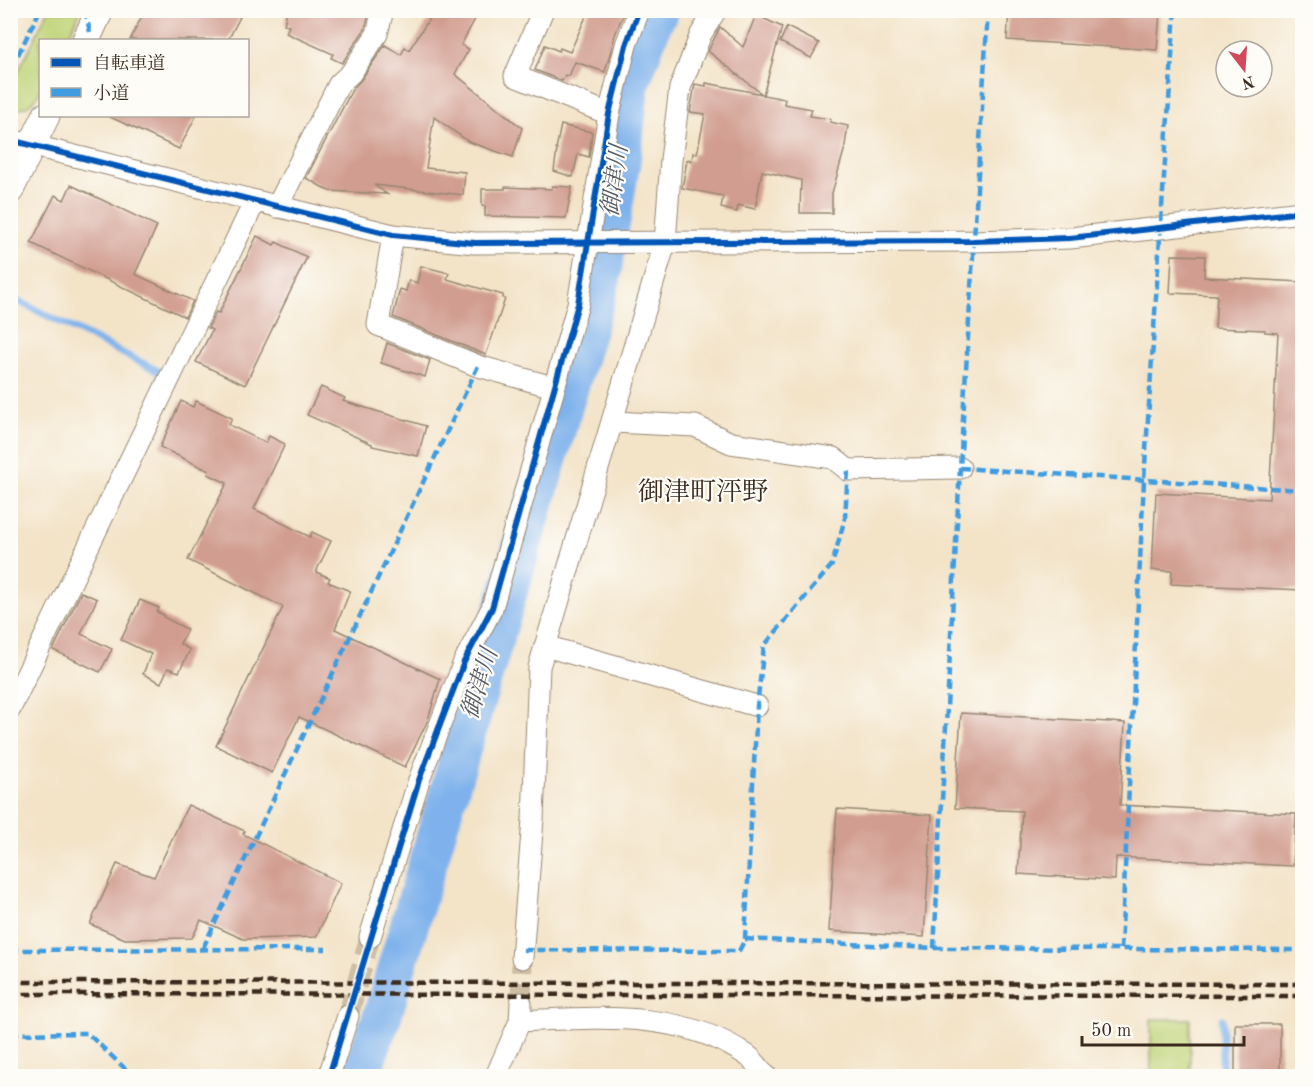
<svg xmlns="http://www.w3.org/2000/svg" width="1313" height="1087" font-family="'Old Standard TT','Noto Serif JP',serif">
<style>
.green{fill:#bfd377;stroke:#7d7e4a;stroke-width:1.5}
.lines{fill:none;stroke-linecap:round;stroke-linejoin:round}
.stream{stroke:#7fb2ec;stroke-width:7}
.river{stroke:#7fb2ec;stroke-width:39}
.building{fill:#d19d90}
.minor-tunnel{stroke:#cebea5;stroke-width:21;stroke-dasharray:21 10;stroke-linecap:butt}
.minor-casing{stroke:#978672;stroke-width:23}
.major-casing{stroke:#978672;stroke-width:29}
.minor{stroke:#fff;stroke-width:21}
.major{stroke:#fff;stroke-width:27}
.rail{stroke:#3b2a1e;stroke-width:4.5;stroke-dasharray:9 4.5;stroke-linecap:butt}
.quiet{stroke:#3f9ce0;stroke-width:4.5;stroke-dasharray:9 4.5;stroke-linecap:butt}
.cycleway-casing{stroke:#fdfcf7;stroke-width:10}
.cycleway{stroke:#0057b8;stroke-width:6}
.labels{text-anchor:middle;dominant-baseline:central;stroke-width:4.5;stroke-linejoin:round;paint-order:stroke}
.water-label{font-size:24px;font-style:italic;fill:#535a66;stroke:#fdfcf7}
.quarter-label{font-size:26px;fill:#3b2a1e;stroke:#fdfcf7}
</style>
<rect width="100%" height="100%" fill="#fdfcf7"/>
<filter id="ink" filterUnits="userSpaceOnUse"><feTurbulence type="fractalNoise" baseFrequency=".0167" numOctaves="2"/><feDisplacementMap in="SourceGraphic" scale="12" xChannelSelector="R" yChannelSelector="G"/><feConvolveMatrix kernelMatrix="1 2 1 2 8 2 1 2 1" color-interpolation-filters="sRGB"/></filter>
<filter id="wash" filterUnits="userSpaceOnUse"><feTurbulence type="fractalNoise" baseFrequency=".008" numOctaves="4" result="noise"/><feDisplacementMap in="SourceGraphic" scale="24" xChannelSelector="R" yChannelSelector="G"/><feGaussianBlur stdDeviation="1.35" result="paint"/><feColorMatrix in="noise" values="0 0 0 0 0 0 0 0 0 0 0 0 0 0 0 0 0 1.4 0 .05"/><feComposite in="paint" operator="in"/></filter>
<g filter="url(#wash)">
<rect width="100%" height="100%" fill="#f3e3c7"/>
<g class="green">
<path d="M48,11h32v1l-13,28h-27c0,34 12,64 -29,71v-25z"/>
<rect x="1151" y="1019" width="39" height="57"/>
</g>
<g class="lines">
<g class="stream">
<polyline points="20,302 162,373 159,379"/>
<polyline points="1222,1019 1222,1076"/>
</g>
<polyline class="river" points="360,1076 382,1017 601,280 621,162 630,83 654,20 660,10"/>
</g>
<g id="blocks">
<g class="building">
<polygon points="145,10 226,10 240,17 228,40 130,40"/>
<polygon points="287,10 370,10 365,29 342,63 331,58 333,54 286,33 289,26 284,25"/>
<polygon points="435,10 480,10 461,45 469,49 455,74 522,128 513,157 469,142 434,117 426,168 465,172 463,195 374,185 387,194 329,191 306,178 352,90 361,80 385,45 401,55 405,47 409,50"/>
<polygon points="589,10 625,10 615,35 605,72 575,62 569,76 565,75 562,81 535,70 545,45 559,51 560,48 570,52"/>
<polygon points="1009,10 1160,12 1157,50 1007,40"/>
<polygon points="756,15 782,27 763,95 785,99 784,104 812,109 810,116 831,119 830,122 848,126 844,151 832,193 832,213 800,213 801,180 762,171 755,209 738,205 737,212 721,208 723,196 682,188 687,160 692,161 693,153 697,154 705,114 690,112 695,84 706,86 706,83 762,94 708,51 720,27 743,47"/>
<polygon points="787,27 819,43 811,58 780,42"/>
<polygon points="108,116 196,116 179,149"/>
<polygon points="561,125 592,132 589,157 578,154 573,177 554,171 557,149 556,149"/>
<polygon points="71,185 157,226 135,274 193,301 185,317 31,243 55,195 64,200"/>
<polygon points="552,186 572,187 566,218 485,216 485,206 482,206 482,189 505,189 505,187 552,189"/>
<polygon points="257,236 274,245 276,242 307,257 245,385 196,362 212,330 208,328 216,312 219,313"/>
<polygon points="1172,255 1205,256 1204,277 1302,282 1302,590 1171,584 1172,571 1152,570 1156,493 1269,499 1278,333 1265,332 1265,330 1215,328 1217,295 1170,293"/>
<polygon points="421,266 449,273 447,279 503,295 503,298 505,299 486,355 393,317 400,289 406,291 409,280 417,283"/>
<polygon points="387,343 430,360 425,377 381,363"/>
<polygon points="321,387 345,398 343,401 426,426 418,456 372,446 372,444 307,415"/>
<polygon points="181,401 193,407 196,401 232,418 229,425 266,443 269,436 285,444 254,509 310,537 312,532 331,541 316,572 330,578 328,582 350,591 335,629 440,679 428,720 405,767 299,717 272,773 216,746 283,607 188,560 227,483 208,474 209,471 160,447"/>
<polygon points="81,592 97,599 81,634 112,649 100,672 53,650"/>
<polygon points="140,600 159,608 157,612 164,615 163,617 187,629 180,644 190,650 179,672 168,668 161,683 143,674 151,654 121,640"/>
<polygon points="961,713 1125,723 1120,805 1296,814 1293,866 1116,857 1115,880 1018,874 1022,811 955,808"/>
<polygon points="188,805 245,831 243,834 341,883 316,937 243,939 201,920 192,938 125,939 90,924 117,864 154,877"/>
<polygon points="837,809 932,815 924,937 829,931"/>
<rect x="1235" y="1024" width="45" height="53"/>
</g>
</g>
</g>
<g filter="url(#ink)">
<use href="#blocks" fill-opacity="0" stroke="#978672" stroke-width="1.5"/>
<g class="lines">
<g class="minor-tunnel">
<polyline points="521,1003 522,958"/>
<polyline points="348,1016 370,937"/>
</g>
<defs>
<g id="minor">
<polyline points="543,10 515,76 609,114"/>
<polyline points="10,140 393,235 475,243 973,241 1070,238 1302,212"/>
<polyline points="277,207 339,84 351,73 377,34 383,10"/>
<polyline points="393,235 378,325 478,366 553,387"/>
<polyline points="613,422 695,426 731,443 833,458 848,470 960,468"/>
<polyline points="545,646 757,706"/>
<polyline points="10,709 255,201"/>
<polyline points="370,937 419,780 464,662 492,608 578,304 609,114 626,45 639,10"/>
<polyline points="522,958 533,819 539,667 665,243 671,160 680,88 701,34 716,10"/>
<path d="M520,1021c76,-3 162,-12 228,35 7,5 12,14 18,20"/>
<polyline points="329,1076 348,1016"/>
<polyline points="496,1076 520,1021 521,1003"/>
</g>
<g id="major">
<polyline points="86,40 100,10"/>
<polyline points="10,190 46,116"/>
</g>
</defs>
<use href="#minor" class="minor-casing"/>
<use href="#major" class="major-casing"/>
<use href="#minor" class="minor"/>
<use href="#major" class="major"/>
<g class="rail">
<polyline points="10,982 1302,984"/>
<polyline points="10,994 1302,996"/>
</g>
<g class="quiet">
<polyline points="85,10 90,32"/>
<polyline points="12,67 40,10"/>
<polyline points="960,468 1302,490"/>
<polyline points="745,939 934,948 1302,950"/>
<polyline points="203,948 478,366"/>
<polyline points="934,948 960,468 988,10"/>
<polyline points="1121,949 1144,480 1175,10"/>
<polyline points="10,950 326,949"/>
<polyline points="523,950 739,951 745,939 757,706 764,646 832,565 845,518 848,470"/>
<polyline points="10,1034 87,1033 133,1076"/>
</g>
<defs>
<g id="cycleway">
<polyline points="10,140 393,235 475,243 973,241 1070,238 1302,212"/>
<polyline points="329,1076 419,780 464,662 492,608 578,304 609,114 626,45 639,10"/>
</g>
</defs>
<use href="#cycleway" class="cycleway-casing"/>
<use href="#cycleway" class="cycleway"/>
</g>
</g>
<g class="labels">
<g class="water-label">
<text transform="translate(616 181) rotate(-82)">御津川</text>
<text transform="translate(481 684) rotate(-73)">御津川</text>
</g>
<g class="quarter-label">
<text x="703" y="493">御津町泙野</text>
</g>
</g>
<rect width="1313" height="1087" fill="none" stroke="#fdfcf7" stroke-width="36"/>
<rect x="39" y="39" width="210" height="78" fill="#fdfcf7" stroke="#afa8a0" stroke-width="1.5"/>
<rect x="51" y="58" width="30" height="9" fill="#0057b8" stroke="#afa8a0" stroke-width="1.5"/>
<text x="93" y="69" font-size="18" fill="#3b2a1e">自転車道</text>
<rect x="51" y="88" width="30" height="9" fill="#3f9ce0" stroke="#afa8a0" stroke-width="1.5"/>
<text x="93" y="99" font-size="18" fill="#3b2a1e">小道</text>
<g transform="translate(1244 69) rotate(163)"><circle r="28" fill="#fdfcf7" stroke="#afa8a0" stroke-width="1.5"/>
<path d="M0-4.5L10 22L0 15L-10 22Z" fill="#d1495b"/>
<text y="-9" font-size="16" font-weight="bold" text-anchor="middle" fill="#3b2a1e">N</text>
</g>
<path d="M1082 1036v9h162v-9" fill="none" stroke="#3b2a1e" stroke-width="3"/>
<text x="1091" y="1036" font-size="18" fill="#3b2a1e" stroke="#fdfcf7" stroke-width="4.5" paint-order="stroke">50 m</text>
</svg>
